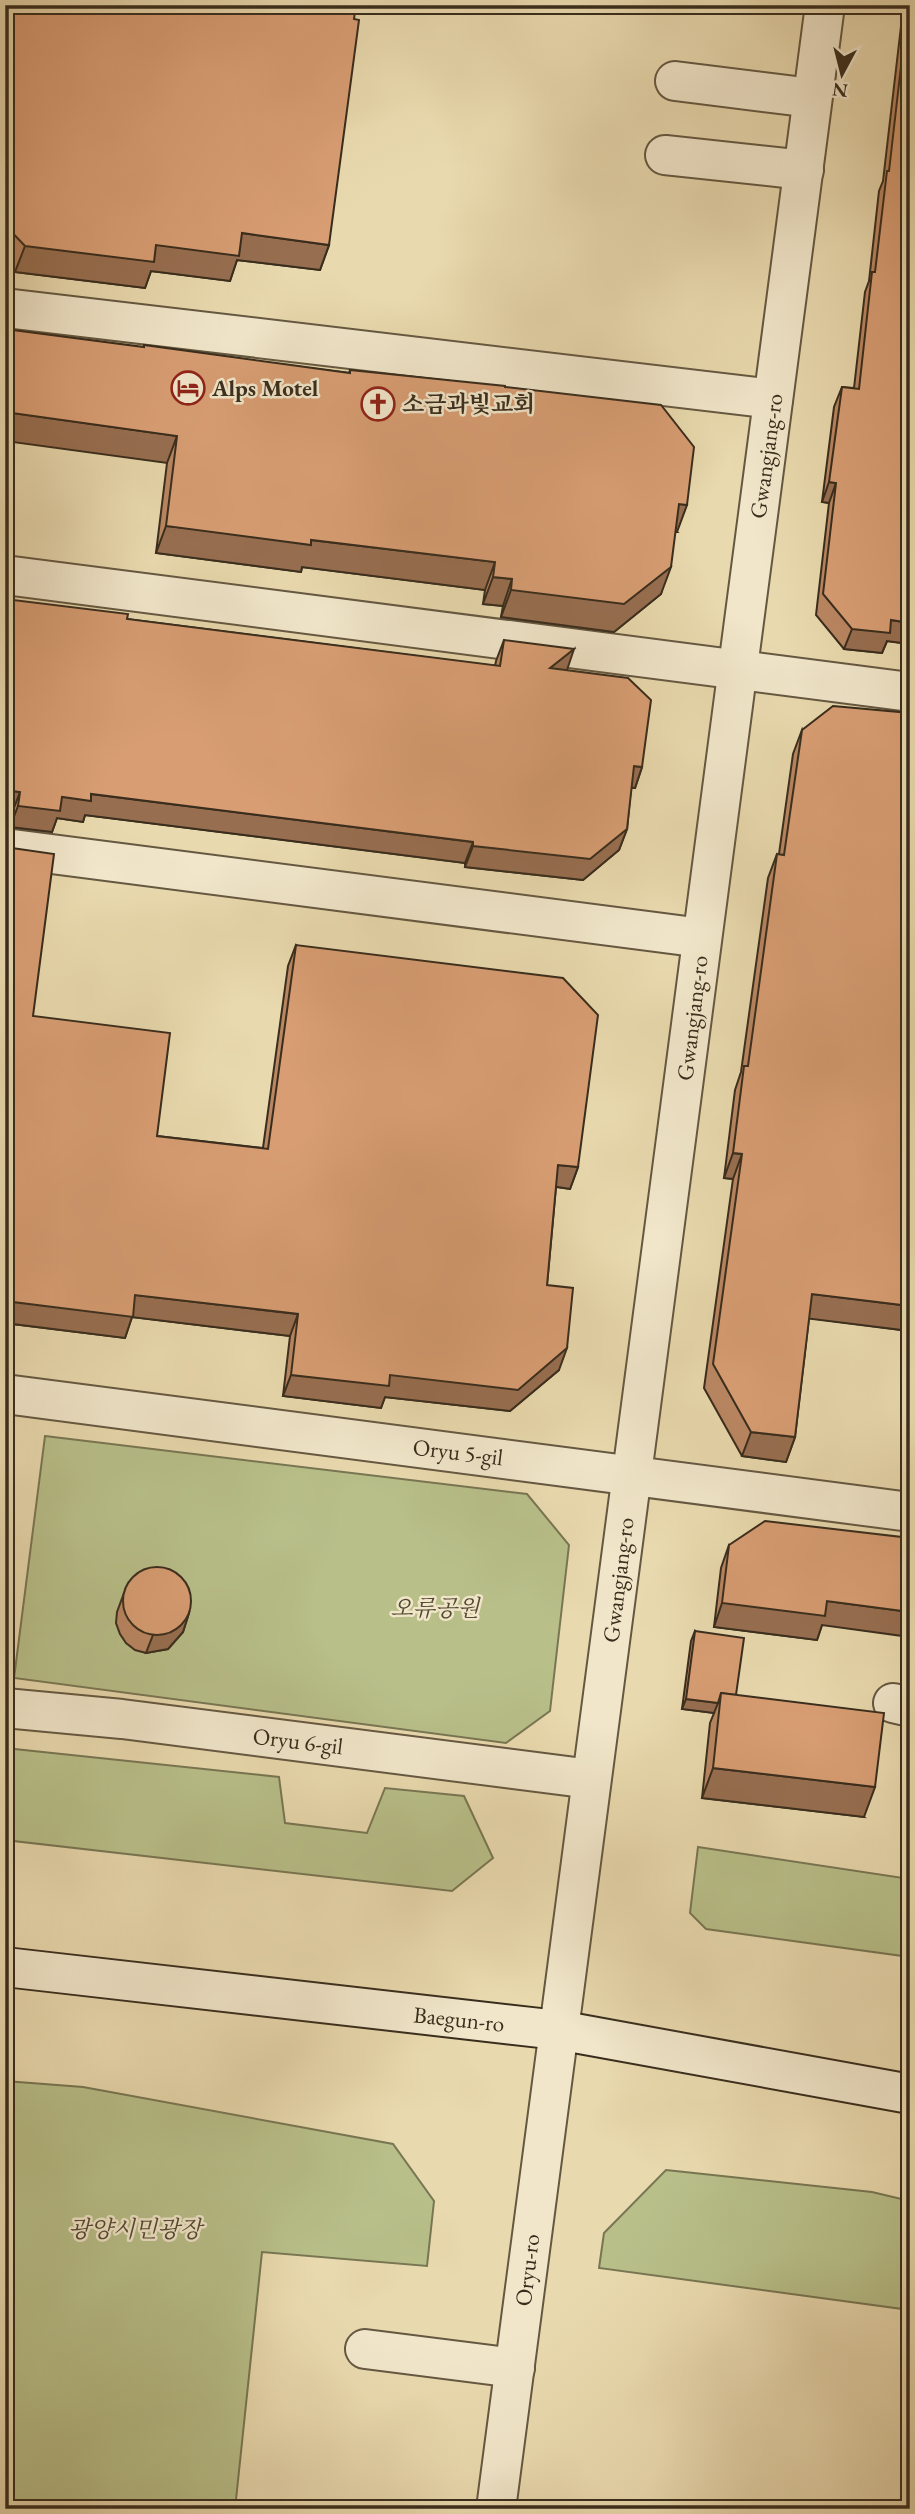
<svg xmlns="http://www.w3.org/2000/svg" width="915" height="2514" font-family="'EB Garamond','Noto Serif KR',serif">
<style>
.green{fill:#b8bf89;stroke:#787653;stroke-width:2}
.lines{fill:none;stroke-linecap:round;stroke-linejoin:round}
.minor-casing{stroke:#655841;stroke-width:42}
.tertiary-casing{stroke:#655841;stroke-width:42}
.secondary-casing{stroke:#392d1d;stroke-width:42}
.minor{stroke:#f1e6ca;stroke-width:38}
.tertiary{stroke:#f1e6ca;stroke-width:38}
.secondary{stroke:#f1e6ca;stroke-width:38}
.wall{fill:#ba8763;stroke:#392d1d;stroke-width:2}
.shaded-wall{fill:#976e50;stroke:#392d1d;stroke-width:2}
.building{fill:#d89d73;stroke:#392d1d;stroke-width:2}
.labels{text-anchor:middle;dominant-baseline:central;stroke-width:5;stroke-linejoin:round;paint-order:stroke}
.poi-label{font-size:23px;font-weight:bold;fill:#392d1d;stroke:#f1e6ca;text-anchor:start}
.street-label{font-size:23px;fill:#392d1d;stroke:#f1e6ca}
.park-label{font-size:23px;font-style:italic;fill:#524a33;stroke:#f1e6ca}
</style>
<rect width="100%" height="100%" fill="#e9d9ae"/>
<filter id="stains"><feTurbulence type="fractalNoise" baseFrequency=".00286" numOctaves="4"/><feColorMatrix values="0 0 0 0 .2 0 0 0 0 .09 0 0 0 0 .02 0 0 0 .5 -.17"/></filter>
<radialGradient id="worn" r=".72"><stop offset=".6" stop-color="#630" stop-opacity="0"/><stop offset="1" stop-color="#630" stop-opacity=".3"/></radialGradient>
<g class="green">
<polygon points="45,1436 527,1494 569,1545 550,1711 506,1743 14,1678"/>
<polygon points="5,1748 279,1777 285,1823 367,1833 385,1788 464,1796 493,1858 452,1891 5,1840"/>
<polygon points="698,1847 910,1879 910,1957 706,1929 690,1913"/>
<polygon points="5,2081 83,2087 393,2144 434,2201 427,2266 262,2252 235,2509 5,2509"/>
<polygon points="666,2170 872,2192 910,2201 910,2310 599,2268 604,2233"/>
</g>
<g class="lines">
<defs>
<g id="minor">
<polyline points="675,81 812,98"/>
<polyline points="665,155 804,170"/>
<polyline points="5,308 773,399"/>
<polyline points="5,575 910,692"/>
<polyline points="5,848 702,938"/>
<polyline points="5,1394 910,1512"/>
<polyline points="893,1703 910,1707"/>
<polyline points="5,1708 122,1719 591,1779"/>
<polyline points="365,2349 515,2368"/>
</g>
<polyline id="tertiary" points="496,2509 825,5"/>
<polyline id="secondary" points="5,1967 558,2030 910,2094"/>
</defs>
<use href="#minor" class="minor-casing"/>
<use href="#tertiary" class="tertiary-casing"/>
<use href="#secondary" class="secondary-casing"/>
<use href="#minor" class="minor"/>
<use href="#tertiary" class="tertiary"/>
<use href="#secondary" class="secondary"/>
</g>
<g class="wall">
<polygon points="5,5 329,245 320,270 237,260 230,281 151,271 145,288 15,272 5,261"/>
<polygon points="866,5 910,5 910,644 887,641 882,653 844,649 816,615 829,503 822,502 834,407 842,387 854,388 865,292 869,281 879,191 883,181 903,9"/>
<polygon points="144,347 349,373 350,370 505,387 677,532 675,532 661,594 614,632 501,617 503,606 483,604 485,590 302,567 301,572 156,553 167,463"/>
<polygon points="127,619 495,666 496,661 504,640 567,670 566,670 642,767 635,788 631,788 627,829 619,850 583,880 465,867 465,863 85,815 83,822 57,818 52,832 10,827 12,813 5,812"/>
<polygon points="802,730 908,1202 910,1202 910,1331 809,1318 795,1437 786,1462 742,1456 704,1388 733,1179 724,1178 735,1090 741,1072 768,878 777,854 779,854 793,754"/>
<polygon points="12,848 33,1016 157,1136 263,1148 288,966 296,945 578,1167 570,1189 556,1187 547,1285 559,1370 510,1411 385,1397 381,1408 283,1396 290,1336 132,1317 125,1338 5,1323 5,867"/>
<polygon points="729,1545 822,1625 817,1640 714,1627 721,1568"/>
<polygon points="124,1593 189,1613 183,1632 168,1649 146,1653 135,1650 126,1643 120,1634 116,1623 117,1612"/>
<polygon points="695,1631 736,1695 864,1817 702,1798 710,1723 714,1713 682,1709 691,1641"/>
</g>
<g class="shaded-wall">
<polygon points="866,5 904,5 903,9"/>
<polygon points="242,233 329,245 320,270 237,260 230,281 151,271 145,288 15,272 25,246 156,245"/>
<polygon points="5,412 177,436 167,463 5,441"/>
<polygon points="829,482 836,483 829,503 822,502"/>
<polygon points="679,504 687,505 677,532 669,531"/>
<polygon points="166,526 311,540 495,562 485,590 302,567 301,572 156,553"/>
<polygon points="671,567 661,594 614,632 501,617 511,590"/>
<polygon points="493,577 512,579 503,606 483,604"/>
<polygon points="891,620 910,623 910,644 887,641 882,653 844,649 852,629"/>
<polygon points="574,649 567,670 542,689 550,668"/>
<polygon points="634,766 642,767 635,788 626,787"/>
<polygon points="5,790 20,792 12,813 5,812"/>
<polygon points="91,794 473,842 465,863 85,815 83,822 57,818 52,832 10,827 18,806 62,797"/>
<polygon points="627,829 619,850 583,880 465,867 473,846"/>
<polygon points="733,1153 742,1154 733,1179 724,1178"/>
<polygon points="558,1165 578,1167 570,1189 551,1186"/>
<polygon points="812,1294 910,1306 910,1331 804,1318"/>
<polygon points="135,1295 298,1314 290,1336 132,1317 125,1338 5,1323 5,1301"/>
<polygon points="567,1348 559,1370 510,1411 385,1397 381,1408 283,1396 291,1375"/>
<polygon points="751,1432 795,1437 786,1462 742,1456"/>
<polygon points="827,1601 910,1612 910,1637 822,1625 817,1640 714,1627 722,1603"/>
<polygon points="189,1613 183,1632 168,1649 146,1653 153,1635"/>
<polygon points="686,1699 718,1703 714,1713 682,1709"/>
<polygon points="713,1768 875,1787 864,1817 702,1798"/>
</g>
<g class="building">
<polygon points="5,5 356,5 354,19 359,20 329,245 242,233 239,256 156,245 154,262 25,246 5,225"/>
<polygon points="908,5 910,5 910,623 891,620 890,633 852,629 823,594 836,483 829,482 842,387 859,389 872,272 875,272 887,171 889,171"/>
<polygon points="5,329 144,347 144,345 350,373 350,370 505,386 505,387 661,405 694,447 687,505 679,504 671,567 624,604 511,590 512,579 493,577 495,562 311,540 311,545 166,526 177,436 5,412"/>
<polygon points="5,599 128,614 127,619 500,666 504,640 574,649 550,668 628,678 651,700 642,767 634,766 627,829 590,859 473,846 473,842 91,794 91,801 62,797 60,811 18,806 20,792 5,790"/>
<polygon points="833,706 910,713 910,1190 908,1202 910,1202 910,1306 812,1294 795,1437 751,1432 713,1364 742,1154 733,1153 744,1066 748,1066 777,854 784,855 802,730"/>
<polygon points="12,848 54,854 33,1016 170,1033 157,1136 268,1149 296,945 563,978 598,1015 578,1167 558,1165 547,1285 573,1288 567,1348 518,1390 390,1375 389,1386 291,1375 298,1314 135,1295 133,1317 5,1301 5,896"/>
<polygon points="765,1521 910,1538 910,1612 827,1601 825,1616 722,1603 729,1545"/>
<circle cx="157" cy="1601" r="34"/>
<polygon points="695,1631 744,1638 736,1695 721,1693 718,1703 686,1699"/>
<polygon points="721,1693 884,1713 875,1787 713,1768"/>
</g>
<defs>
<symbol id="hotel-ring" viewBox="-11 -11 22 22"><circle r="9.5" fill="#f1e6ca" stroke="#8f2418" stroke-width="1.5"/><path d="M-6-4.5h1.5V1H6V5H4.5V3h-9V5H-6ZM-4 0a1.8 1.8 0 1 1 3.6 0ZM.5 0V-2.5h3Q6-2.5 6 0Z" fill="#8f2418"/></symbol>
<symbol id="church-ring" viewBox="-11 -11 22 22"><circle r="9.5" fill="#f1e6ca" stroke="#8f2418" stroke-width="1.5"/><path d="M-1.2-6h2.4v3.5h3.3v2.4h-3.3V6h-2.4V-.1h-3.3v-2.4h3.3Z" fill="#8f2418"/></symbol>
</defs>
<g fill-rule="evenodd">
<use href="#hotel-ring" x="169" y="369" width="38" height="38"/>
<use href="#church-ring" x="359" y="385" width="38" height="38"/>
</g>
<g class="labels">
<g class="poi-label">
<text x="212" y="388">Alps Motel</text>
<text x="402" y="404">소금과빛교회</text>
</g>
<g class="street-label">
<text transform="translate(766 456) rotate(-82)">Gwangjang-ro</text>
<text transform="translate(692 1018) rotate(-83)">Gwangjang-ro</text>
<text transform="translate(458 1452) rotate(7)">Oryu 5-gil</text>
<text transform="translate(618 1580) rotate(-83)">Gwangjang-ro</text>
<text transform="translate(298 1741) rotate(7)">Oryu 6-gil</text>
<text transform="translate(459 2019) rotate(6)">Baegun-ro</text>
<text transform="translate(527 2270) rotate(-83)">Oryu-ro</text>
</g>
<g class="park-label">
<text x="435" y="1608">오류공원</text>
<text x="135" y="2229">광양시민광장</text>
</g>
</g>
<rect width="915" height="2514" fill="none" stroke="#e9d9ae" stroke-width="28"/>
<rect x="7" y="7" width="901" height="2500" fill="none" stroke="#392d1d" stroke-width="3.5"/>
<rect x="14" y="14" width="887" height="2486" fill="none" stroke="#392d1d" stroke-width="2"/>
<g transform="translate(842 74) rotate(187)" stroke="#f1e6ca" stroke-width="5" paint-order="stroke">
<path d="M0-5L12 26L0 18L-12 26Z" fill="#392d1d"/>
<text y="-10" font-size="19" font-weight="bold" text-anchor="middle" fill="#392d1d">N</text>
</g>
<rect width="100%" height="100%" filter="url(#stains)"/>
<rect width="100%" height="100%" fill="url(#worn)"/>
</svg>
